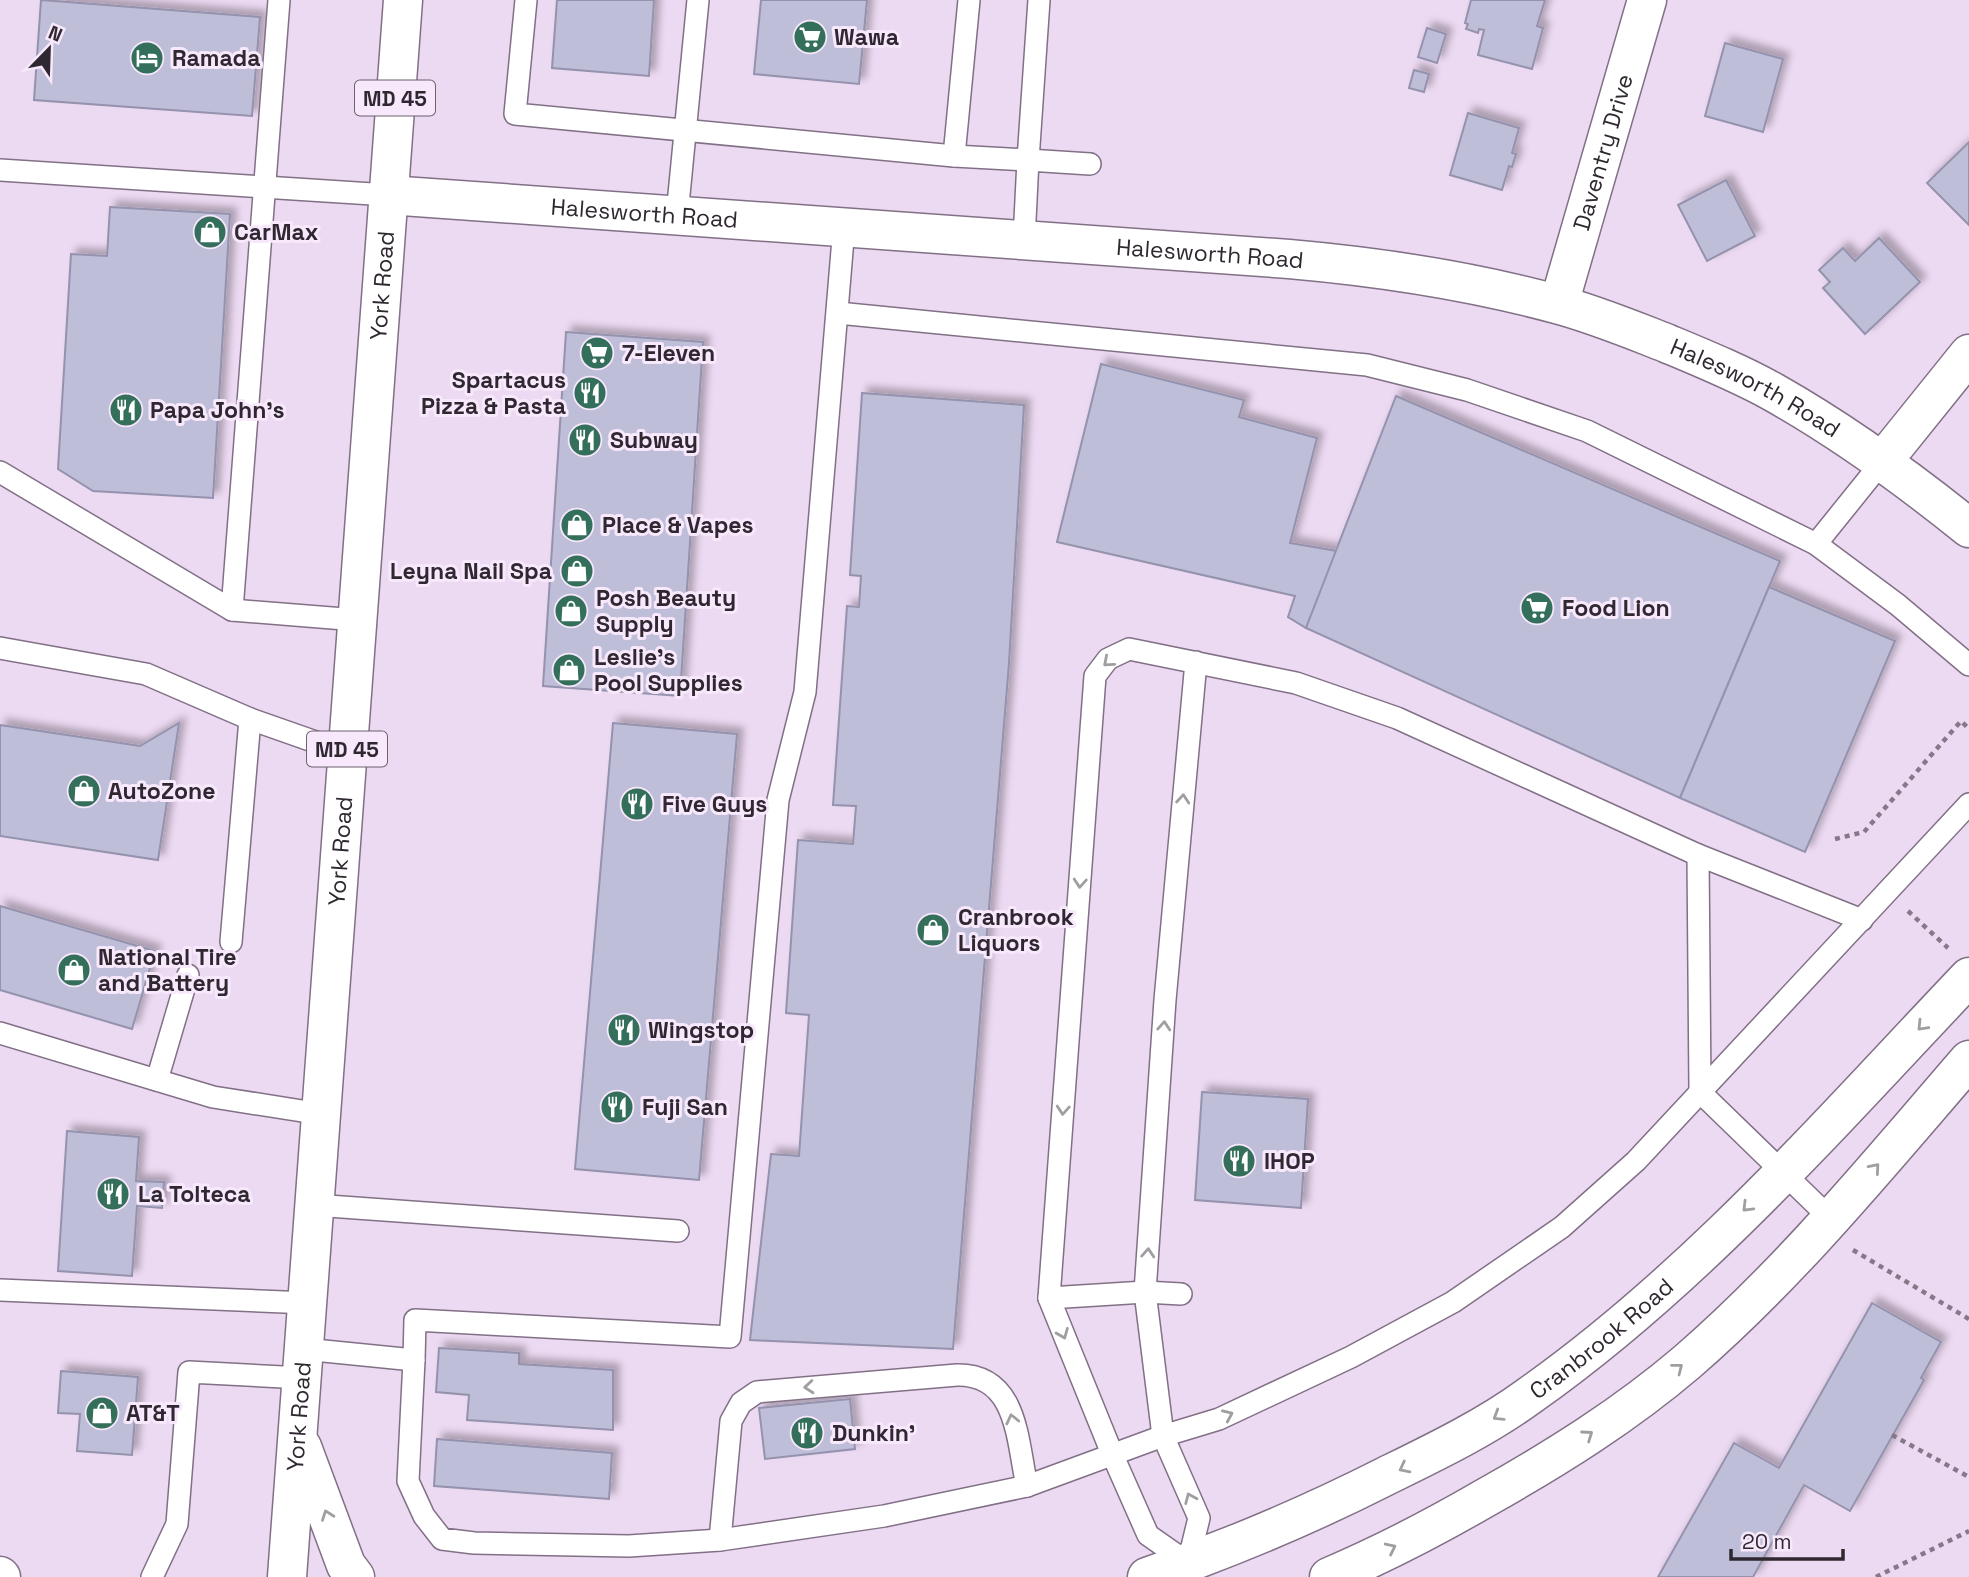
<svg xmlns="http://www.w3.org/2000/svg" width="1969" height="1577" font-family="'Space Grotesk',sans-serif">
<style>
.building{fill:#bfbed9;stroke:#9492ad;stroke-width:2;filter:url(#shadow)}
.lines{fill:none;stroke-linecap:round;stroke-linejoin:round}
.lane-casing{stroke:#817086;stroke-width:24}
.street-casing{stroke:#817086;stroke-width:41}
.secondary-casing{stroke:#817086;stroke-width:41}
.primary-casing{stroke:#817086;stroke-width:41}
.path{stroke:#857888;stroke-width:4.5;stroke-dasharray:5 5;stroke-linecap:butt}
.lane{stroke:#fff;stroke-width:21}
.street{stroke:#fff;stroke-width:38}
.secondary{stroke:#fff;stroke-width:38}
.primary{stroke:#fff;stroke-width:38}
.oneway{stroke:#a19ea2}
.labels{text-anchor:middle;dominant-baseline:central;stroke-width:6;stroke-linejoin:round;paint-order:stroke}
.shield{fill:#f7e8fc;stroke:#6b626e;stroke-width:2}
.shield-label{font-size:21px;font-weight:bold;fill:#2f2831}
.poi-label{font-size:23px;font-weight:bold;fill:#2f2831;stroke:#f7e8fc;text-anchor:start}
.street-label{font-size:23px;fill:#2f2831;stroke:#f7e8fc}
</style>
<defs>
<filter id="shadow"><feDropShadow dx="6" dy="-6" stdDeviation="3.5" flood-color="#0004"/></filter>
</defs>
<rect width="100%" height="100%" fill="#ecd9f2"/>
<g class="building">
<polygon points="41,0 260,17 252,116 34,100"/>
<polygon points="557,0 654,0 649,76 552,68"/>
<polygon points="761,0 867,0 859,84 754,74"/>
<polygon points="1471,0 1545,0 1537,26 1543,28 1532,69 1478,55 1484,30 1479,29 1478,33 1466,29 1468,24 1465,23"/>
<polygon points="1427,28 1446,34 1437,63 1418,57"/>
<polygon points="1725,43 1783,59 1763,132 1705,116"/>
<polygon points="1414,70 1429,74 1424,92 1409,88"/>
<polygon points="1468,113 1519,128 1512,153 1516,154 1512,167 1509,166 1502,190 1450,175"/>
<polygon points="1969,142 1969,225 1927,183"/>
<polygon points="1726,180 1755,236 1707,261 1678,205"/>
<polygon points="110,207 230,214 213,498 93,491 58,469 71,254 107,256"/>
<polygon points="1879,238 1920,282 1865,334 1823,288 1830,282 1819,270 1843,248 1855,261"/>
<polygon points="566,332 703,342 680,696 543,686"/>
<polygon points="1101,364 1244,400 1239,417 1317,438 1290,543 1337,551 1306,628 1288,617 1295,596 1057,542"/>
<polygon points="862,393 1024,405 1009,663 953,1349 750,1340 771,1154 799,1156 809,1015 786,1013 798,840 853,844 856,806 833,805 847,606 859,607 861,576 850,575"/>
<polygon points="1396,396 1780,561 1680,798 1306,628"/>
<polygon points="1769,587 1895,641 1805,852 1680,798"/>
<polygon points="179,723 158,860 0,836 0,725 140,746"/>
<polygon points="613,723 737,734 699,1180 575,1169"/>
<polygon points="0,906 155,951 132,1029 0,990"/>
<polygon points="1202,1092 1308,1099 1301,1208 1195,1200"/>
<polygon points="67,1131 139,1137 136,1181 164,1182 162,1208 137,1206 132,1276 58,1271"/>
<polygon points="1872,1303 1941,1342 1921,1378 1924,1380 1850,1511 1804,1485 1753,1577 1658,1577 1734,1443 1779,1468"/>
<polygon points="439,1348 519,1353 519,1364 613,1370 613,1430 467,1420 469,1395 436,1392"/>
<polygon points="61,1371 138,1377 132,1455 77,1451 80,1414 58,1413"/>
<polygon points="850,1399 855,1449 765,1459 759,1408"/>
<polygon points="437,1439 612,1453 609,1499 434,1486"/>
</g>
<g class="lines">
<defs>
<g id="lane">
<polyline points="526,0 515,114 954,156 969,0"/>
<polyline points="954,156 1028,160 1039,0"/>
<polyline points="0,170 388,195"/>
<polyline points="677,215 698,0"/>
<polyline points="1024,240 1028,160 1090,164"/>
<polyline points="838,313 1367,365 1467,390 1587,431 1816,544 1898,605 1969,665"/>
<polyline points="0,472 232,610 357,620"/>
<polyline points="1816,544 1882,462"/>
<polyline points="232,610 279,0"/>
<polyline points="0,648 146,674 250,719 347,753"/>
<polyline points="1196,662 1165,1000 1145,1292 1163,1436 1199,1518 1188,1563 1148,1535 1113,1456 1049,1298 1095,676 1108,659 1129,649 1296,683 1397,718 1698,855 1700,1092 1831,1219"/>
<polyline points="1698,855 1862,920"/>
<polyline points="231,942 250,719"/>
<polyline points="0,1033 213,1097 321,1114"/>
<polyline points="157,1080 188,975"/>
<polyline points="314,1205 678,1231"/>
<polyline points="0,1290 308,1303"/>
<polyline points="1049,1298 1145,1292 1181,1294"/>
<polyline points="304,1349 414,1360 415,1320 730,1337 778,800 805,692 844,227"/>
<polyline points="414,1360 408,1481 424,1516 442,1539 474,1543 629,1546 720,1540 884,1516 1027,1486 1163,1436 1219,1419 1351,1357 1453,1302 1562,1227 1636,1161 1969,804"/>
<path d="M720,1540l11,-119 10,-18 16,-11 200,-17c61,-1 60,66 70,111"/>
<polyline points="152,1577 177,1524 189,1372 302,1378"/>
</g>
<g id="street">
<path id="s1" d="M388,195l901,64c91,8 179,21 267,45 38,10 74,25 110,39 36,15 73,30 107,49 69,39 134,86 196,136"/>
<path id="s2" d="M1559,304l88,-304"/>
<polyline points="1882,462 1969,354"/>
<polyline points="0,1576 1,1577"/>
</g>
<g id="secondary">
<path id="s3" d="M1147,1577c82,-28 162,-62 239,-101 49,-24 99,-48 143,-80 166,-117 301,-273 440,-419"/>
<path d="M1329,1577c54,-23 106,-50 156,-79 71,-40 140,-83 202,-136 104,-90 192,-198 282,-302"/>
</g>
<g id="primary">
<polyline points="302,1447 346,1565 355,1577"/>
<path id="s4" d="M287,1577l116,-1577"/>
</g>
</defs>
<use href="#lane" class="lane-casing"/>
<use href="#street" class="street-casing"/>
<use href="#secondary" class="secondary-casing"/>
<use href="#primary" class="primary-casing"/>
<g class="path">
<polyline points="1835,839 1864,832 1961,721 1969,729"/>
<polyline points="1908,911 1948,948"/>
<polyline points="1853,1250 1969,1319"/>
<polyline points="1892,1435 1969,1477"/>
<polyline points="1876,1577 1969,1531"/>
</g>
<use href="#lane" class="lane"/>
<use href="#street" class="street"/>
<use href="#secondary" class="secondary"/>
<use href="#primary" class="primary"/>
</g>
<defs><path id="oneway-chevron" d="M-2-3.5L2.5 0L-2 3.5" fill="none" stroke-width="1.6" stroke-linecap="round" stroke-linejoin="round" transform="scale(1.75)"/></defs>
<g class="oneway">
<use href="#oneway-chevron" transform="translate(1108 662) rotate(139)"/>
<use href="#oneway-chevron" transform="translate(1183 799) rotate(-85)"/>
<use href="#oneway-chevron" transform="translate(1080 883) rotate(94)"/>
<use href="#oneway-chevron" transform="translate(1164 1026) rotate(-86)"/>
<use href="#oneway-chevron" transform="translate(1922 1026) rotate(134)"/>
<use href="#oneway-chevron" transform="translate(1063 1110) rotate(94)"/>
<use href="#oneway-chevron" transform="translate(1875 1168) rotate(-49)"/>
<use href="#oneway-chevron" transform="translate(1747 1207) rotate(135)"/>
<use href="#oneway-chevron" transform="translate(1148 1253) rotate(-86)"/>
<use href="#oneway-chevron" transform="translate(1063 1334) rotate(68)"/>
<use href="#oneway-chevron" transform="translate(1678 1368) rotate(-38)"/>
<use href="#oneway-chevron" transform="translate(809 1387) rotate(175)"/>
<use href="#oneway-chevron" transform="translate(1228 1415) rotate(-24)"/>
<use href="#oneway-chevron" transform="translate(1498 1416) rotate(148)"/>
<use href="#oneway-chevron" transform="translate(1012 1419) rotate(-103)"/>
<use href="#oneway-chevron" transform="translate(1588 1435) rotate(-35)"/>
<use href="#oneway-chevron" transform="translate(1404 1468) rotate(153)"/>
<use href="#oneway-chevron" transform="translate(1190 1498) rotate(-113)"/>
<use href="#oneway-chevron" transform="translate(327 1515) rotate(-110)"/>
<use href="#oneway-chevron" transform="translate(1391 1548) rotate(-26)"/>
</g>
<defs>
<symbol id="supermarket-disc" viewBox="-11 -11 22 22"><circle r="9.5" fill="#336f5a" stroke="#f7e8fc"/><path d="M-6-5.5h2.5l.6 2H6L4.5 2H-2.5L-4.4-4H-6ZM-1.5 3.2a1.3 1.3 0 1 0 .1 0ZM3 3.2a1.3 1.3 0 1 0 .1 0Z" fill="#fff"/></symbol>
<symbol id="hotel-disc" viewBox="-11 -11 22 22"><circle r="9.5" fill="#336f5a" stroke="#f7e8fc"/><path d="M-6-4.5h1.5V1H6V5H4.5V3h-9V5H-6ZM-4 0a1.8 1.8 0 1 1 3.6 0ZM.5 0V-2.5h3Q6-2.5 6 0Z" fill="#fff"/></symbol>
<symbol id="shop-disc" viewBox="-11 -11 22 22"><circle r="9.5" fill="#336f5a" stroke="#f7e8fc"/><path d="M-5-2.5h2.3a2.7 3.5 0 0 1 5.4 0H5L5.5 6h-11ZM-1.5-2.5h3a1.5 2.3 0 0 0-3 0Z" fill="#fff"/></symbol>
<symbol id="restaurant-disc" viewBox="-11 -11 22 22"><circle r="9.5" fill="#336f5a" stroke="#f7e8fc"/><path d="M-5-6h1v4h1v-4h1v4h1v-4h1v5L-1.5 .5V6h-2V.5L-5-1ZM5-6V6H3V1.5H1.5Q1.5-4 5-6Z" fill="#fff"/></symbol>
</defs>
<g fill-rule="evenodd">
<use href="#supermarket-disc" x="791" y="18" width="38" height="38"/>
<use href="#hotel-disc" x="128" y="39" width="38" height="38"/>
<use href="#shop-disc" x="191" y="213" width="38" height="38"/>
<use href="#supermarket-disc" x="578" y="334" width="38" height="38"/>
<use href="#restaurant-disc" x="571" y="374" width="38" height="38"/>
<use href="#restaurant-disc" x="107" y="391" width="38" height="38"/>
<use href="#restaurant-disc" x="566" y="421" width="38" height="38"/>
<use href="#shop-disc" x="558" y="506" width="38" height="38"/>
<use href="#shop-disc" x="558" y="552" width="38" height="38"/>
<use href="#supermarket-disc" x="1518" y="589" width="38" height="38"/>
<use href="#shop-disc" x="552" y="592" width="38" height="38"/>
<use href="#shop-disc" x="550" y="651" width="38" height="38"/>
<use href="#shop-disc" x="65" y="772" width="38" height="38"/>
<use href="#restaurant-disc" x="618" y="785" width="38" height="38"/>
<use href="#shop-disc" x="914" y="911" width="38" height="38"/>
<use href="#shop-disc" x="55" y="951" width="38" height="38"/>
<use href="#restaurant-disc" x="605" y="1011" width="38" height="38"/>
<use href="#restaurant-disc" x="598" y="1088" width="38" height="38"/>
<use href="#restaurant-disc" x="1220" y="1142" width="38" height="38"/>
<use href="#restaurant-disc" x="94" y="1175" width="38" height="38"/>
<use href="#shop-disc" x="83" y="1394" width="38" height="38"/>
<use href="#restaurant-disc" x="788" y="1414" width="38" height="38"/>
</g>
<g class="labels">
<g class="shield">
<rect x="355" y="80.5" width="80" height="35" rx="5"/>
<rect x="307" y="731.5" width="80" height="35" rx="5"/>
</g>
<g class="shield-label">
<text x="395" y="98">MD 45</text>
<text x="347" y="749">MD 45</text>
</g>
<g class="poi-label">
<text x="834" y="37">Wawa</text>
<text x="172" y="58">Ramada</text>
<text x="234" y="232">CarMax</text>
<text x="622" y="353">7-Eleven</text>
<text x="566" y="380" text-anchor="end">Spartacus<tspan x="566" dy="26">Pizza &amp; Pasta</tspan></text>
<text x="150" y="410">Papa John's</text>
<text x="610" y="440">Subway</text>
<text x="602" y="525">Place &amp; Vapes</text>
<text x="552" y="571" text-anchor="end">Leyna Nail Spa</text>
<text x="596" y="598">Posh Beauty<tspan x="596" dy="26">Supply</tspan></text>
<text x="1562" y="608">Food Lion</text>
<text x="594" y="657">Leslie's<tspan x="594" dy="26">Pool Supplies</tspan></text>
<text x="108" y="791">AutoZone</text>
<text x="662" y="804">Five Guys</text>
<text x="958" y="917">Cranbrook<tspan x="958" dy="26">Liquors</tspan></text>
<text x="98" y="957">National Tire<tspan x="98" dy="26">and Battery</tspan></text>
<text x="648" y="1030">Wingstop</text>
<text x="642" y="1107">Fuji San</text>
<text x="1264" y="1161">IHOP</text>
<text x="138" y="1194">La Tolteca</text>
<text x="126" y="1413">AT&amp;T</text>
<text x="832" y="1433">Dunkin'</text>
</g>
<g class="street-label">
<text stroke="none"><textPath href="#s2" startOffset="158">Daventry Drive</textPath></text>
<text stroke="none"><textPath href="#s1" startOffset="257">Halesworth Road</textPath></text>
<text stroke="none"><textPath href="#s1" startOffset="824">Halesworth Road</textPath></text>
<text stroke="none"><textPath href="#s4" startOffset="1295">York Road</textPath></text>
<text stroke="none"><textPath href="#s1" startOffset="1391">Halesworth Road</textPath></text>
<text stroke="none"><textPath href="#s4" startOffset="728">York Road</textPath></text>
<text stroke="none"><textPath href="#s3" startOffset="516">Cranbrook Road</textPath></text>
<text stroke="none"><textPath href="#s4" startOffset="161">York Road</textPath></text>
</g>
</g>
<g transform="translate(49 49) rotate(23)" stroke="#f7e8fc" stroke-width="5" paint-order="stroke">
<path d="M0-5L12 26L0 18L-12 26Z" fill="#2f2831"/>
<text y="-10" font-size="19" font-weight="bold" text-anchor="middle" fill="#2f2831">N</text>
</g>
<path d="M1731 1549v10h112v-10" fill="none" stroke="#2f2831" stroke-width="3.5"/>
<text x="1742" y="1549" font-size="21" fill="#2f2831" stroke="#f7e8fc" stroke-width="5" paint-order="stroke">20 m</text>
</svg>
